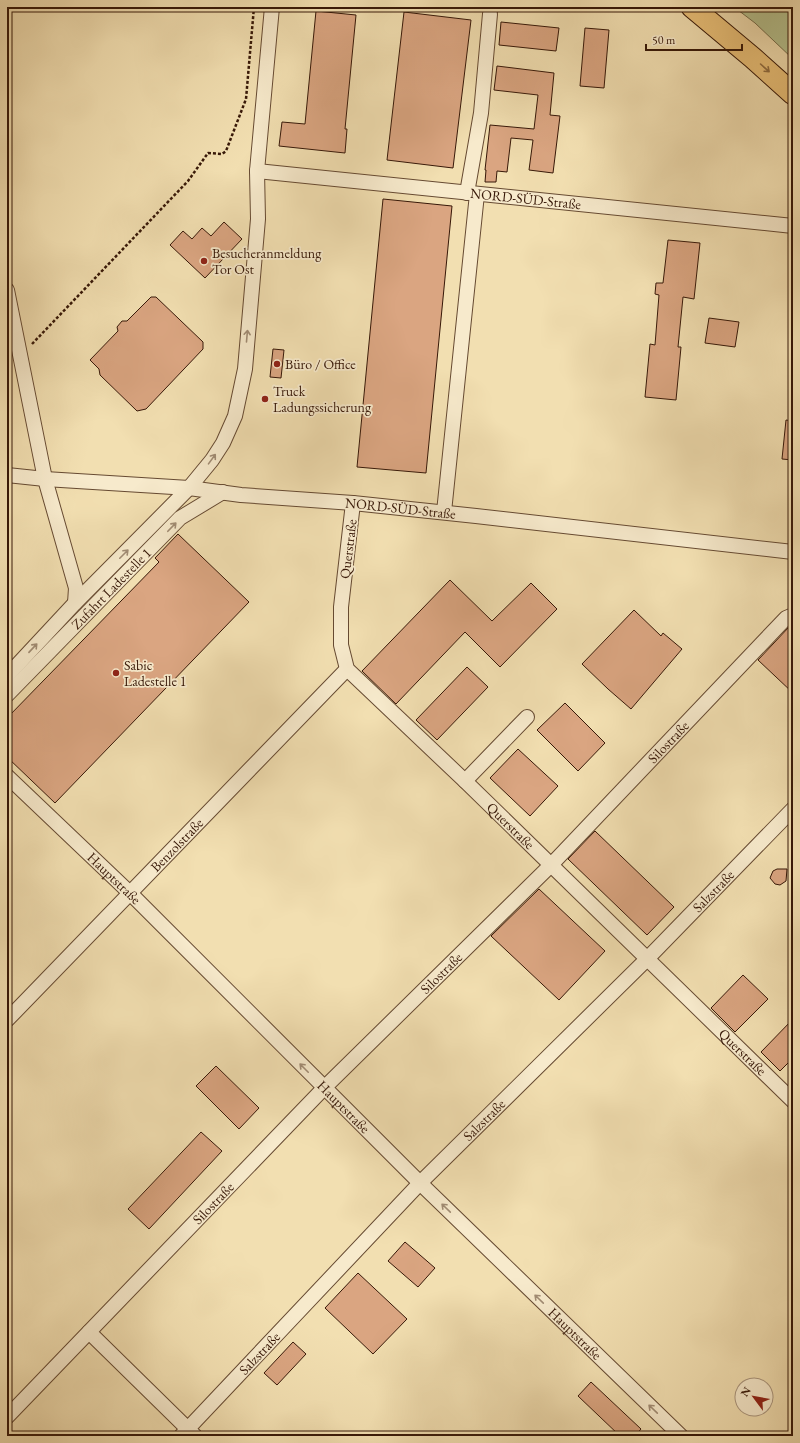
<svg xmlns="http://www.w3.org/2000/svg" width="800" height="1443" font-family="'EB Garamond',serif">
<style>
.green{fill:#b6c28f;stroke:#766d4c}
.building{fill:#daa581;stroke:#371808}
.lines{fill:none;stroke-linecap:round;stroke-linejoin:round}
.minor-casing{stroke:#664a32;stroke-width:16}
.highway-casing{stroke:#371808;stroke-width:23}
.path{stroke:#371808;stroke-width:2.5;stroke-dasharray:3 2;stroke-linecap:butt}
.minor{stroke:#f7eacc;stroke-width:14}
.highway{stroke:#e9c078;stroke-width:21}
.oneway{stroke:#906c40}
.oneway2{stroke:#a18c74}
.poi-dot{fill:#8f2418;stroke:#f7eacc;stroke-width:1.5}
.labels{text-anchor:middle;dominant-baseline:central;stroke-width:3.5;stroke-linejoin:round;paint-order:stroke}
.street-label{font-size:14px;fill:#371808;stroke:#f7eacc}
.poi-label{font-size:14px;fill:#371808;stroke:#f7eacc;text-anchor:start}
</style>
<rect width="100%" height="100%" fill="#f2dfb1"/>
<filter id="stains"><feTurbulence type="fractalNoise" baseFrequency=".005" numOctaves="4"/><feColorMatrix values="0 0 0 0 .2 0 0 0 0 .09 0 0 0 0 .02 0 0 0 .5 -.17"/></filter>
<radialGradient id="worn" r=".72"><stop offset=".6" stop-color="#630" stop-opacity="0"/><stop offset="1" stop-color="#630" stop-opacity=".3"/></radialGradient>
<polygon class="green" points="734,7 793,7 793,59 755,23"/>
<g class="building">
<polygon points="316,11 356,15 345,129 347,129 345,153 279,146 282,122 305,124"/>
<polygon points="404,12 471,20 453,168 387,160"/>
<polygon points="501,22 559,28 556,51 499,45"/>
<polygon points="585,28 609,30 604,88 580,86"/>
<polygon points="497,66 554,73 550,115 560,116 553,173 529,170 533,140 511,138 507,172 497,171 496,182 485,182 486,170 485,170 490,125 534,129 538,95 494,90"/>
<polygon points="383,199 452,206 426,473 357,467"/>
<polygon points="224,222 242,239 205,278 170,245 183,231 192,239 202,228 211,236"/>
<polygon points="668,240 700,243 694,299 683,297 678,347 681,347 676,400 645,397 650,344 655,345 659,295 655,294 656,283 663,283"/>
<polygon points="151,297 156,297 203,342 203,349 146,409 137,411 100,375 99,369 90,360 118,331 117,327 122,321 127,321"/>
<polygon points="709,318 739,322 735,347 705,343"/>
<polygon points="273,349 284,350 281,378 270,377"/>
<polygon points="786,420 793,421 793,460 782,459"/>
<polygon points="178,534 249,602 55,803 7,757 7,718 159,562 155,558"/>
<polygon points="450,580 492,621 531,583 557,609 500,667 465,632 396,704 362,671"/>
<polygon points="634,610 661,636 663,633 682,649 631,709 608,689 582,664"/>
<polygon points="789,627 793,631 793,693 758,660"/>
<polygon points="467,667 488,687 437,740 416,720"/>
<polygon points="565,703 605,743 578,771 537,730"/>
<polygon points="518,749 558,786 530,816 490,778"/>
<polygon points="595,831 674,907 647,935 568,859"/>
<polygon points="777,869 787,869 786,881 780,885 775,884 770,878 773,871"/>
<polygon points="539,889 605,951 559,1000 491,936"/>
<polygon points="743,975 768,999 735,1032 711,1008"/>
<polygon points="793,1019 793,1058 780,1071 761,1052"/>
<polygon points="216,1066 259,1108 239,1129 196,1086"/>
<polygon points="201,1132 222,1151 149,1229 128,1209"/>
<polygon points="405,1242 435,1268 418,1287 388,1261"/>
<polygon points="358,1273 407,1319 373,1354 325,1308"/>
<polygon points="293,1342 306,1354 277,1385 264,1373"/>
<polygon points="591,1382 641,1429 635,1436 620,1436 578,1396"/>
</g>
<g class="lines">
<defs>
<g id="minor">
<path id="s1" d="M257,171l536,55"/>
<polyline points="467,193 481,113 490,14"/>
<polyline points="7,290 45,479 76,588 75,603"/>
<path id="s2" d="M7,475l38,4 144,9 52,7 112,8 123,13 317,36"/>
<path id="s3" d="M353,503l-12,104v38l6,24 118,112 328,320"/>
<polyline points="444,512 477,194"/>
<polyline points="7,676 75,603 189,488 212,460 223,443 235,416 245,369 258,219 257,171 272,7"/>
<path id="s4" d="M7,695l173,-177 43,-26"/>
<path id="s5" d="M7,776l124,118 289,289 261,253"/>
<polyline points="465,781 527,717"/>
<path id="s6" d="M7,1020l340,-351"/>
<polyline points="89,1332 195,1436"/>
<path id="s7" d="M7,1417l317,-329 227,-223 235,-247 7,-3"/>
<path id="s8" d="M181,1436l239,-253 227,-224 146,-150"/>
</g>
<polyline id="highway" points="692,7 753,58 793,94"/>
</defs>
<use href="#minor" class="minor-casing"/>
<use href="#highway" class="highway-casing"/>
<polyline class="path" points="32,344 188,181 208,153 222,154 226,151 246,99 254,7"/>
<use href="#minor" class="minor"/>
<use href="#highway" class="highway"/>
</g>
<defs><path id="oneway-shaft" d="M-6 0H5M1.5-3L5.5 0L1.5 3" fill="none" stroke-width="1.6" stroke-linecap="round" stroke-linejoin="round"/></defs>
<use class="oneway" href="#oneway-shaft" transform="translate(765 68) rotate(42)"/>
<g class="oneway2">
<use href="#oneway-shaft" transform="translate(247 336) rotate(-85)"/>
<use href="#oneway-shaft" transform="translate(212 459) rotate(-54)"/>
<use href="#oneway-shaft" transform="translate(172 527) rotate(-46)"/>
<use href="#oneway-shaft" transform="translate(124 554) rotate(-45)"/>
<use href="#oneway-shaft" transform="translate(33 648) rotate(-47)"/>
<use href="#oneway-shaft" transform="translate(304 1068) rotate(-135)"/>
<use href="#oneway-shaft" transform="translate(446 1208) rotate(-136)"/>
<use href="#oneway-shaft" transform="translate(539 1299) rotate(-136)"/>
<use href="#oneway-shaft" transform="translate(653 1409) rotate(-136)"/>
</g>
<g class="poi-dot">
<circle cx="204" cy="261" r="4"/>
<circle cx="277" cy="364" r="4"/>
<circle cx="265" cy="399" r="4"/>
<circle cx="116" cy="673" r="4"/>
</g>
<g class="labels">
<g class="street-label">
<text stroke="none"><textPath href="#s1" startOffset="270">NORD-SÜD-Straße</textPath></text>
<text stroke="none"><textPath href="#s2" startOffset="395">NORD-SÜD-Straße</textPath></text>
<text transform="translate(348 549) rotate(-83)">Querstraße</text>
<text stroke="none"><textPath href="#s4" startOffset="149">Zufahrt Ladestelle 1</textPath></text>
<text stroke="none"><textPath href="#s7" startOffset="945">Silostraße</textPath></text>
<text stroke="none"><textPath href="#s3" startOffset="394">Querstraße</textPath></text>
<text stroke="none"><textPath href="#s6" startOffset="244">Benzolstraße</textPath></text>
<text stroke="none"><textPath href="#s5" startOffset="148">Hauptstraße</textPath></text>
<text stroke="none"><textPath href="#s8" startOffset="762">Salzstraße</textPath></text>
<text stroke="none"><textPath href="#s7" startOffset="621">Silostraße</textPath></text>
<text stroke="none"><textPath href="#s3" startOffset="718">Querstraße</textPath></text>
<text stroke="none"><textPath href="#s5" startOffset="472">Hauptstraße</textPath></text>
<text stroke="none"><textPath href="#s8" startOffset="438">Salzstraße</textPath></text>
<text stroke="none"><textPath href="#s7" startOffset="297">Silostraße</textPath></text>
<text stroke="none"><textPath href="#s5" startOffset="796">Hauptstraße</textPath></text>
<text stroke="none"><textPath href="#s8" startOffset="114">Salzstraße</textPath></text>
</g>
<g class="poi-label">
<text x="212" y="253">Besucheranmeldung<tspan x="212" dy="16">Tor Ost</tspan></text>
<text x="285" y="364">Büro / Office</text>
<text x="273" y="391">Truck<tspan x="273" dy="16">Ladungssicherung</tspan></text>
<text x="124" y="665">Sabic<tspan x="124" dy="16">Ladestelle 1</tspan></text>
</g>
</g>
<rect width="800" height="1443" fill="none" stroke="#f2dfb1" stroke-width="24"/>
<rect x="8" y="8" width="784" height="1427" fill="none" stroke="#371808" stroke-width="2"/>
<rect x="12" y="12" width="776" height="1419" fill="none" stroke="#371808"/>
<g transform="translate(754 1397) rotate(302)"><circle r="19" fill="#f7eacc" stroke="#aa967e"/>
<path d="M0-3L7 15L0 10L-7 15Z" fill="#8f2418"/>
<text y="-6" font-size="11" font-weight="bold" text-anchor="middle" fill="#371808">N</text>
</g>
<path d="M646 44v6h96v-6" fill="none" stroke="#371808" stroke-width="2"/>
<text x="652" y="44" font-size="12" fill="#371808" stroke="#f7eacc" stroke-width="3" paint-order="stroke">50 m</text>
<rect width="100%" height="100%" filter="url(#stains)"/>
<rect width="100%" height="100%" fill="url(#worn)"/>
</svg>
